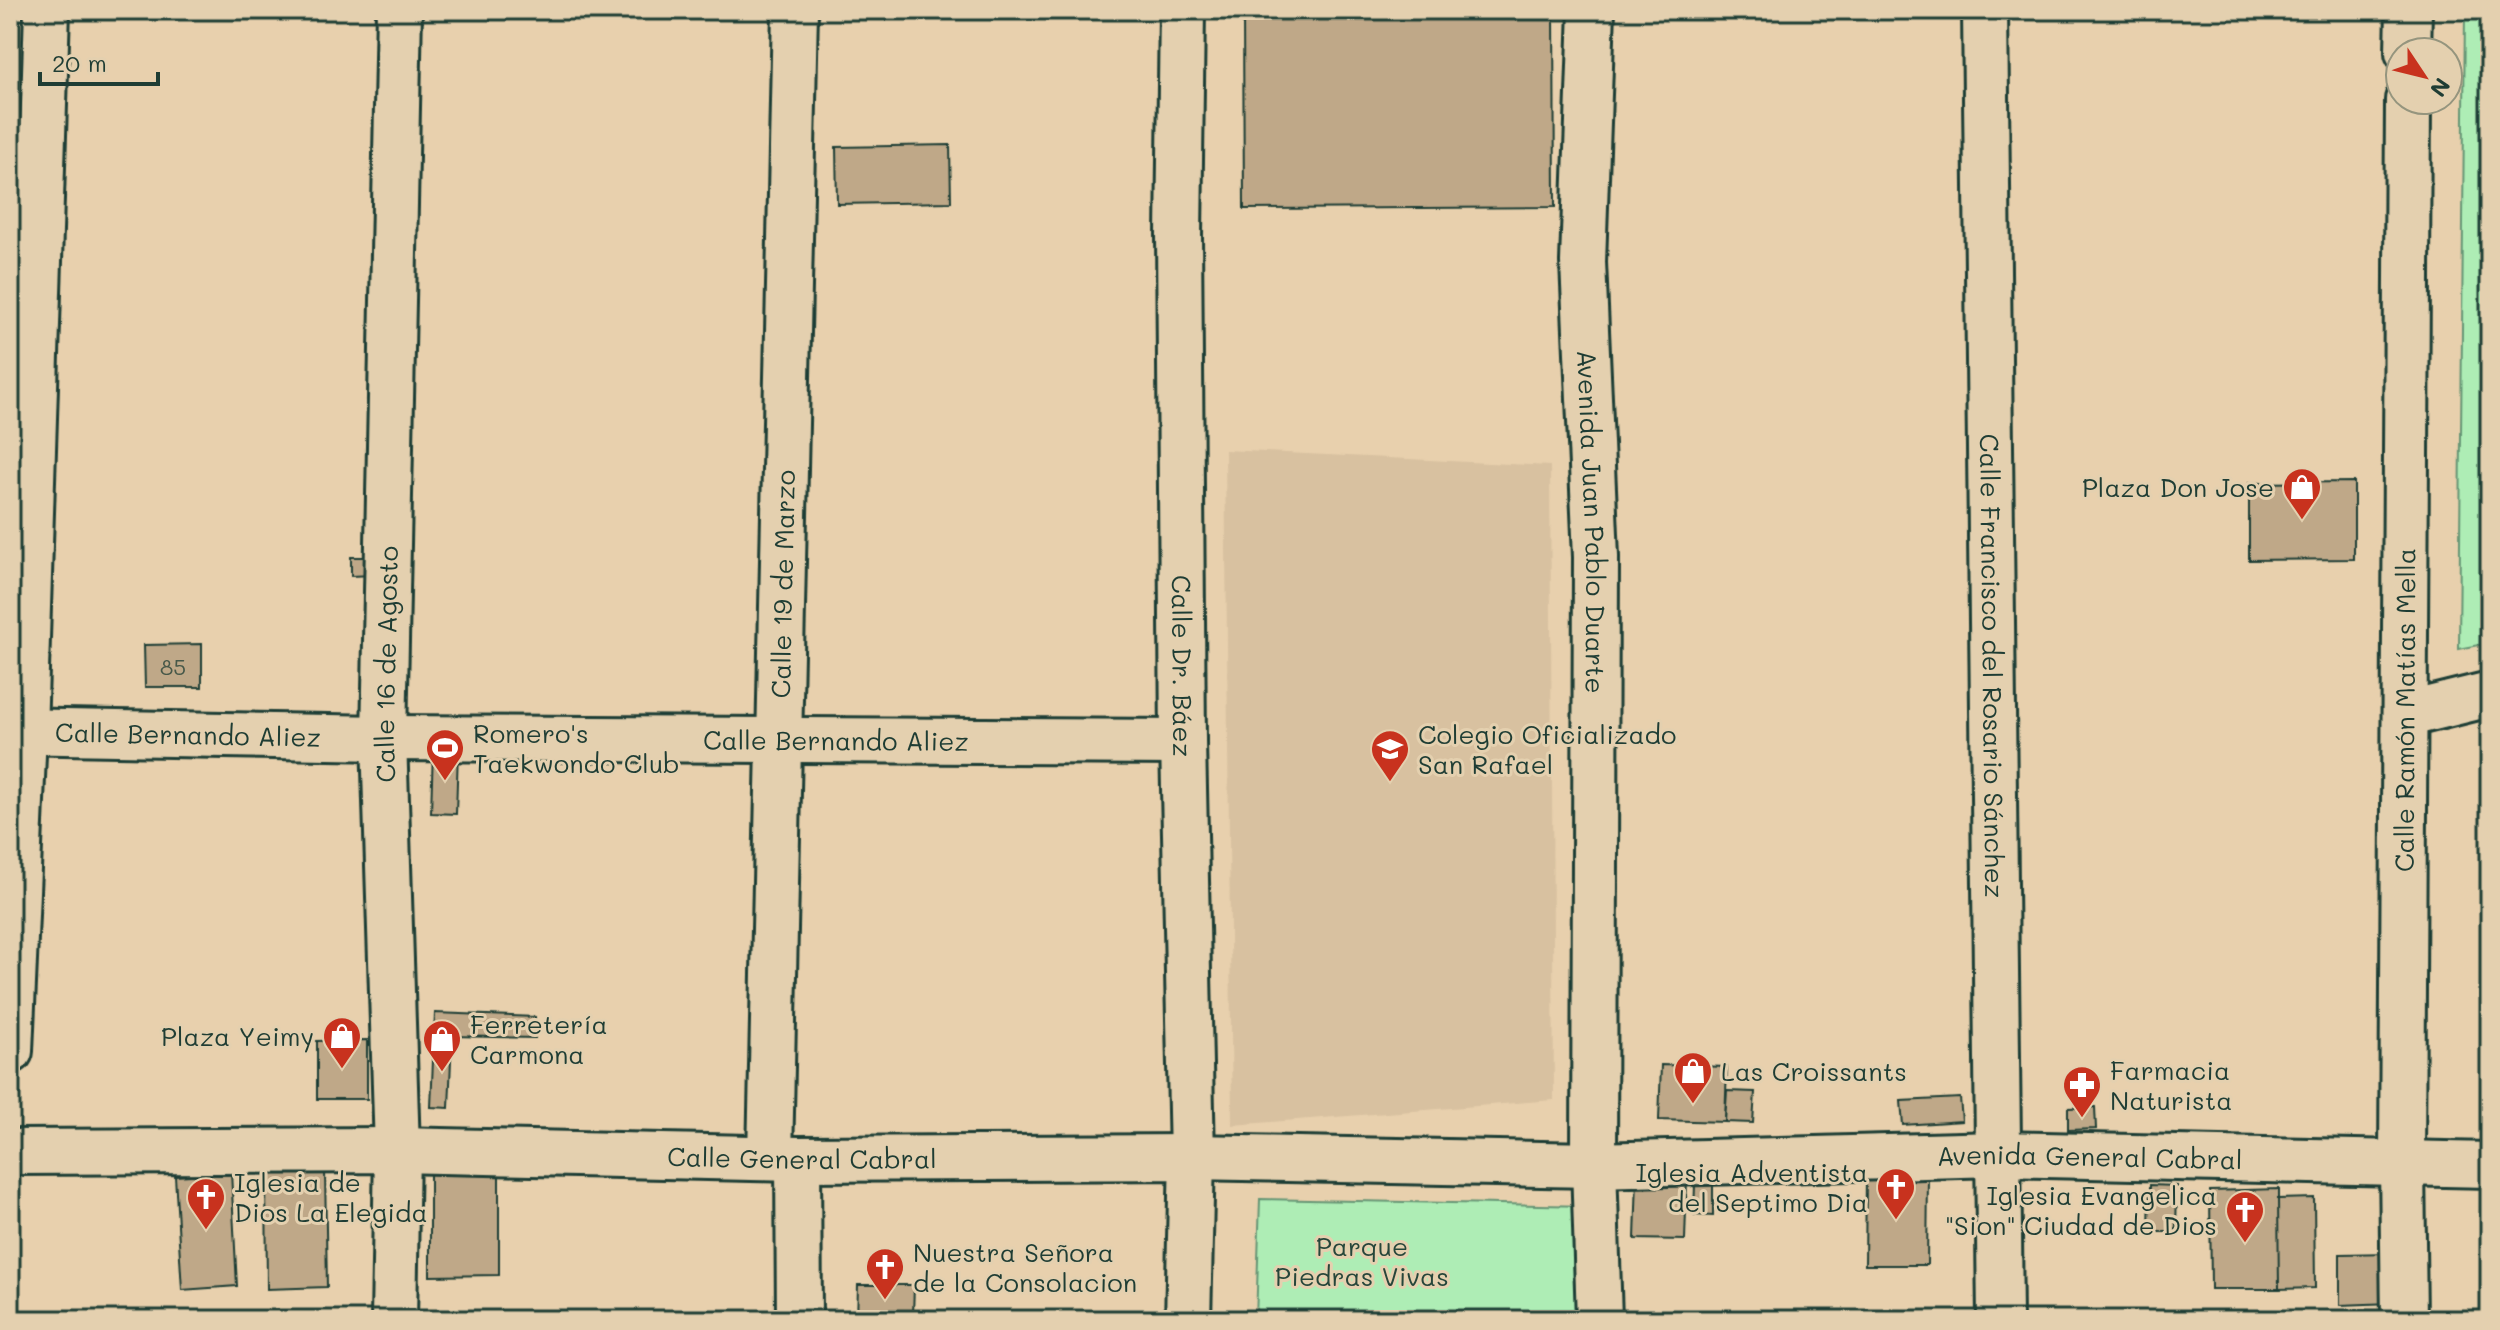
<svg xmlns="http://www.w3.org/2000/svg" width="2500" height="1330" font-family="Mali,sans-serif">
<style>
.built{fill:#d8c1a0}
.green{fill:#aeedb5;stroke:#669574;stroke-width:2}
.building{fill:#bfa888;stroke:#1f3d34;stroke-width:2}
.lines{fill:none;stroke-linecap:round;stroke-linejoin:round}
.minor-casing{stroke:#1f3d34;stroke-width:50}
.major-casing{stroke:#1f3d34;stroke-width:50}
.minor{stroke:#e4d0af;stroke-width:44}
.major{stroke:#e4d0af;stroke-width:44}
.labels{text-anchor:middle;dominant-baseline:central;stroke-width:6;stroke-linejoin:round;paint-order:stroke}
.number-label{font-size:22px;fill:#475849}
.poi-label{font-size:26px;fill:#1f3d34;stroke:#e4d0af;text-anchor:start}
.street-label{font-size:26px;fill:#1f3d34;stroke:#e4d0af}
.park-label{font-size:26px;fill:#26463a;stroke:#e4d0af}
</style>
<rect width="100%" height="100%" fill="#e8d0ad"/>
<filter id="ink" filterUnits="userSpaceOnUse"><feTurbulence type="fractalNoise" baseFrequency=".0125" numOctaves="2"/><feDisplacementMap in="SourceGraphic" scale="16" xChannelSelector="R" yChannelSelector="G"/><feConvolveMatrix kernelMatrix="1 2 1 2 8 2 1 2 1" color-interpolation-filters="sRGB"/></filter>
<g filter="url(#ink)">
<polygon class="built" points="1225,450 1550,466 1554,1100 1232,1125"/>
<g class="green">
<polygon points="2465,10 2490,10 2490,643 2459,649"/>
<polygon points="1260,1199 1589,1206 1586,1320 1256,1320"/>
</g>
<g class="building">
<polygon points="1243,10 1554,10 1555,207 1244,209"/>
<polygon points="950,145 951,202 837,204 836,147"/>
<polygon points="2354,482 2354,559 2249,560 2249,483"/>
<polygon points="351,557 372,557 373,575 351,576"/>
<polygon points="202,644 202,687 145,687 144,645"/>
<polygon points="433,749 458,750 456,814 431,813"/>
<polygon points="435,1013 535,1017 535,1038 452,1036 449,1108 431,1107"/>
<polygon points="367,1040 367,1099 317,1099 317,1041"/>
<polygon points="1661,1065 1727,1067 1725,1122 1659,1120"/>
<polygon points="1727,1091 1755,1092 1753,1123 1725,1122"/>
<polygon points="1960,1098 1962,1121 1903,1125 1901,1101"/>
<polygon points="2095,1107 2096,1129 2068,1130 2068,1108"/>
<polygon points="325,1171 327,1287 267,1289 266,1172"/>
<polygon points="231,1172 237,1286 182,1290 175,1176"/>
<polygon points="430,1174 499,1174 499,1275 430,1276"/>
<polygon points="1866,1177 1928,1177 1927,1265 1865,1265"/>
<polygon points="1637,1178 1687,1180 1685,1240 1635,1239"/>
<polygon points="1695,1184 1713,1185 1713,1216 1694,1215"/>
<polygon points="2150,1185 2177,1186 2176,1232 2149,1232"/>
<polygon points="2279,1189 2279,1289 2211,1289 2210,1191"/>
<polygon points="2314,1198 2315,1288 2279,1289 2278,1199"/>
<polygon points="2391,1253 2392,1303 2340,1305 2340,1254"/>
<polygon points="858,1285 914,1285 913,1316 1128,1317 1128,1320 857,1320"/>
</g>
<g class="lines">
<defs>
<g id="minor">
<path id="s1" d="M1182,10l-3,225 4,507 9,415 -4,163"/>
<path id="s2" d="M1592,10l-9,252 13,295 -2,608 5,155"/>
<path id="s3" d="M1985,10l15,1310"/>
<polyline points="2405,715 2490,694"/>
<path id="s4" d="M10,731l374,7 799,4"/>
<polyline points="10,1051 24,732 47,10"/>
<path id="s5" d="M10,1152l387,-2 401,9 394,-2 402,8 404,-11 492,11"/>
<path id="s6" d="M770,1158l25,-1148"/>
<polyline points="798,1159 799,1320"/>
<path id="s7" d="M394,1320l3,-170 -13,-412 15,-728"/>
</g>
<g id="major">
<polyline points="2408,52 2409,10"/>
<path id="s8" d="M2404,1320l-2,-156 6,-1064"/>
</g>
</defs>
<use href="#minor" class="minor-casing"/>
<use href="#major" class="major-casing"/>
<use href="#minor" class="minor"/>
<use href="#major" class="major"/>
</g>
</g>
<defs>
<symbol id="shop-pin" viewBox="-11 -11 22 30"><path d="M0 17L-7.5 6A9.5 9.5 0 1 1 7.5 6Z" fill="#c8321e" stroke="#e4d0af"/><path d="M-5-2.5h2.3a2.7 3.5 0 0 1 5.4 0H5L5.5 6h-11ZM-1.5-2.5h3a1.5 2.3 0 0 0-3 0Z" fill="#fff"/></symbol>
<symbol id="stadium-pin" viewBox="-11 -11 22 30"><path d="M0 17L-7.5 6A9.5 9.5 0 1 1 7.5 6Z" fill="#c8321e" stroke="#e4d0af"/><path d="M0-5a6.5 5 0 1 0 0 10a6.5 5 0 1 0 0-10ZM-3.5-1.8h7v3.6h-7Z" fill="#fff"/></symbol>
<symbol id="university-pin" viewBox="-11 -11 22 30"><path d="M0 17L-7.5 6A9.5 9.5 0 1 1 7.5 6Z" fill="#c8321e" stroke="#e4d0af"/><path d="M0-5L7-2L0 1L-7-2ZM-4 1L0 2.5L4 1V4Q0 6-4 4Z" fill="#fff"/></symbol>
<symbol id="pharmacy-pin" viewBox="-11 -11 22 30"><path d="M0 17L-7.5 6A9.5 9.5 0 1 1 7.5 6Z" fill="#c8321e" stroke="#e4d0af"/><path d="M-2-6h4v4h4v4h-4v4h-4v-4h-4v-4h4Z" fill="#fff"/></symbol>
<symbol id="church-pin" viewBox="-11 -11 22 30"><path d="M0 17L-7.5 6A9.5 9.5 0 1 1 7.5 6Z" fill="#c8321e" stroke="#e4d0af"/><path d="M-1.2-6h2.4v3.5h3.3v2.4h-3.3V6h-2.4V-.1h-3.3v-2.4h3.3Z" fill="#fff"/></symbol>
</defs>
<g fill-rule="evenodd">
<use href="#shop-pin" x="2280" y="465" width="44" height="60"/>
<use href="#stadium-pin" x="423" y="726" width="44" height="60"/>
<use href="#university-pin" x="1368" y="727" width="44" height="60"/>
<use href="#shop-pin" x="320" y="1014" width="44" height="60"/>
<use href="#shop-pin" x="420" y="1017" width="44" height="60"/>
<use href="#shop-pin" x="1671" y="1049" width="44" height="60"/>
<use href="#pharmacy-pin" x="2060" y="1063" width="44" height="60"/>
<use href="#church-pin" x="1874" y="1165" width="44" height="60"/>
<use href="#church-pin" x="184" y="1175" width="44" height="60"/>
<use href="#church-pin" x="2223" y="1188" width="44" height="60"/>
<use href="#church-pin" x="863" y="1245" width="44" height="60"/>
</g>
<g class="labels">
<g class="number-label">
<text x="173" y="666">85</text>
</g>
<g class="poi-label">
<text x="2274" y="487" text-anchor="end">Plaza Don Jose</text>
<text x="473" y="733">Romero's<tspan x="473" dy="30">Taekwondo Club</tspan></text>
<text x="1418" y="734">Colegio Oficializado<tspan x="1418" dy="30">San Rafael</tspan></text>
<text x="470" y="1024">Ferretería<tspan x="470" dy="30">Carmona</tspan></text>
<text x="314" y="1036" text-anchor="end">Plaza Yeimy</text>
<text x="2110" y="1070">Farmacia<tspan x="2110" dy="30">Naturista</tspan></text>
<text x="1721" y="1071">Las Croissants</text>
<text x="1868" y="1172" text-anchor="end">Iglesia Adventista<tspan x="1868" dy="30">del Septimo Dia</tspan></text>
<text x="234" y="1182">Iglesia de<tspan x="234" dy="30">Dios La Elegida</tspan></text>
<text x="2217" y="1195" text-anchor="end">Iglesia Evangelica<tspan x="2217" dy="30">"Sion" Ciudad de Dios</tspan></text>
<text x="913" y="1252">Nuestra Señora<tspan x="913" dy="30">de la Consolacion</tspan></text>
</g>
<g class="street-label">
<text stroke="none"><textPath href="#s2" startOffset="512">Avenida Juan Pablo Duarte</textPath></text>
<text stroke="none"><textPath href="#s6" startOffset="574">Calle 19 de Marzo</textPath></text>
<text stroke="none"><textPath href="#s7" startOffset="656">Calle 16 de Agosto</textPath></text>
<text stroke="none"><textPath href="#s1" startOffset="656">Calle Dr. Báez</textPath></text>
<text stroke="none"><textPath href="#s3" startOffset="656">Calle Francisco del Rosario Sánchez</textPath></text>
<text stroke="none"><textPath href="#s8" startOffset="610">Calle Ramón Matías Mella</textPath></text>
<text stroke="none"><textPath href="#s4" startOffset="178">Calle Bernando Aliez</textPath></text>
<text stroke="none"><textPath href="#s4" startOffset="826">Calle Bernando Aliez</textPath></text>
<text stroke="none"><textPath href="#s5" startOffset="792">Calle General Cabral</textPath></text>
<text stroke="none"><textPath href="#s5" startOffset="2080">Avenida General Cabral</textPath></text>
</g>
<g class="park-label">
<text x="1362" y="1246">Parque<tspan x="1362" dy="30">Piedras Vivas</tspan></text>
</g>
</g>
<rect width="2500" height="1330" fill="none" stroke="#e4d0af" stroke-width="40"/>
<rect x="20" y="20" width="2460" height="1290" fill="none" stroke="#1f3d34" stroke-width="3" filter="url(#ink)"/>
<g transform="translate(2424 76) rotate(125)"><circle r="38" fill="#e4d0af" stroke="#95957e" stroke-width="2"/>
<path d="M0-6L14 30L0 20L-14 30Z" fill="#c8321e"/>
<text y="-12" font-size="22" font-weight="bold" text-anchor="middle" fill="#1f3d34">N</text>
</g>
<path d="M40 72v12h118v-12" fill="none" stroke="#1f3d34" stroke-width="4"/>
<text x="52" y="72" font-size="24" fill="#1f3d34" stroke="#e4d0af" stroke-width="6" paint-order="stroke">20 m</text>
</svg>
